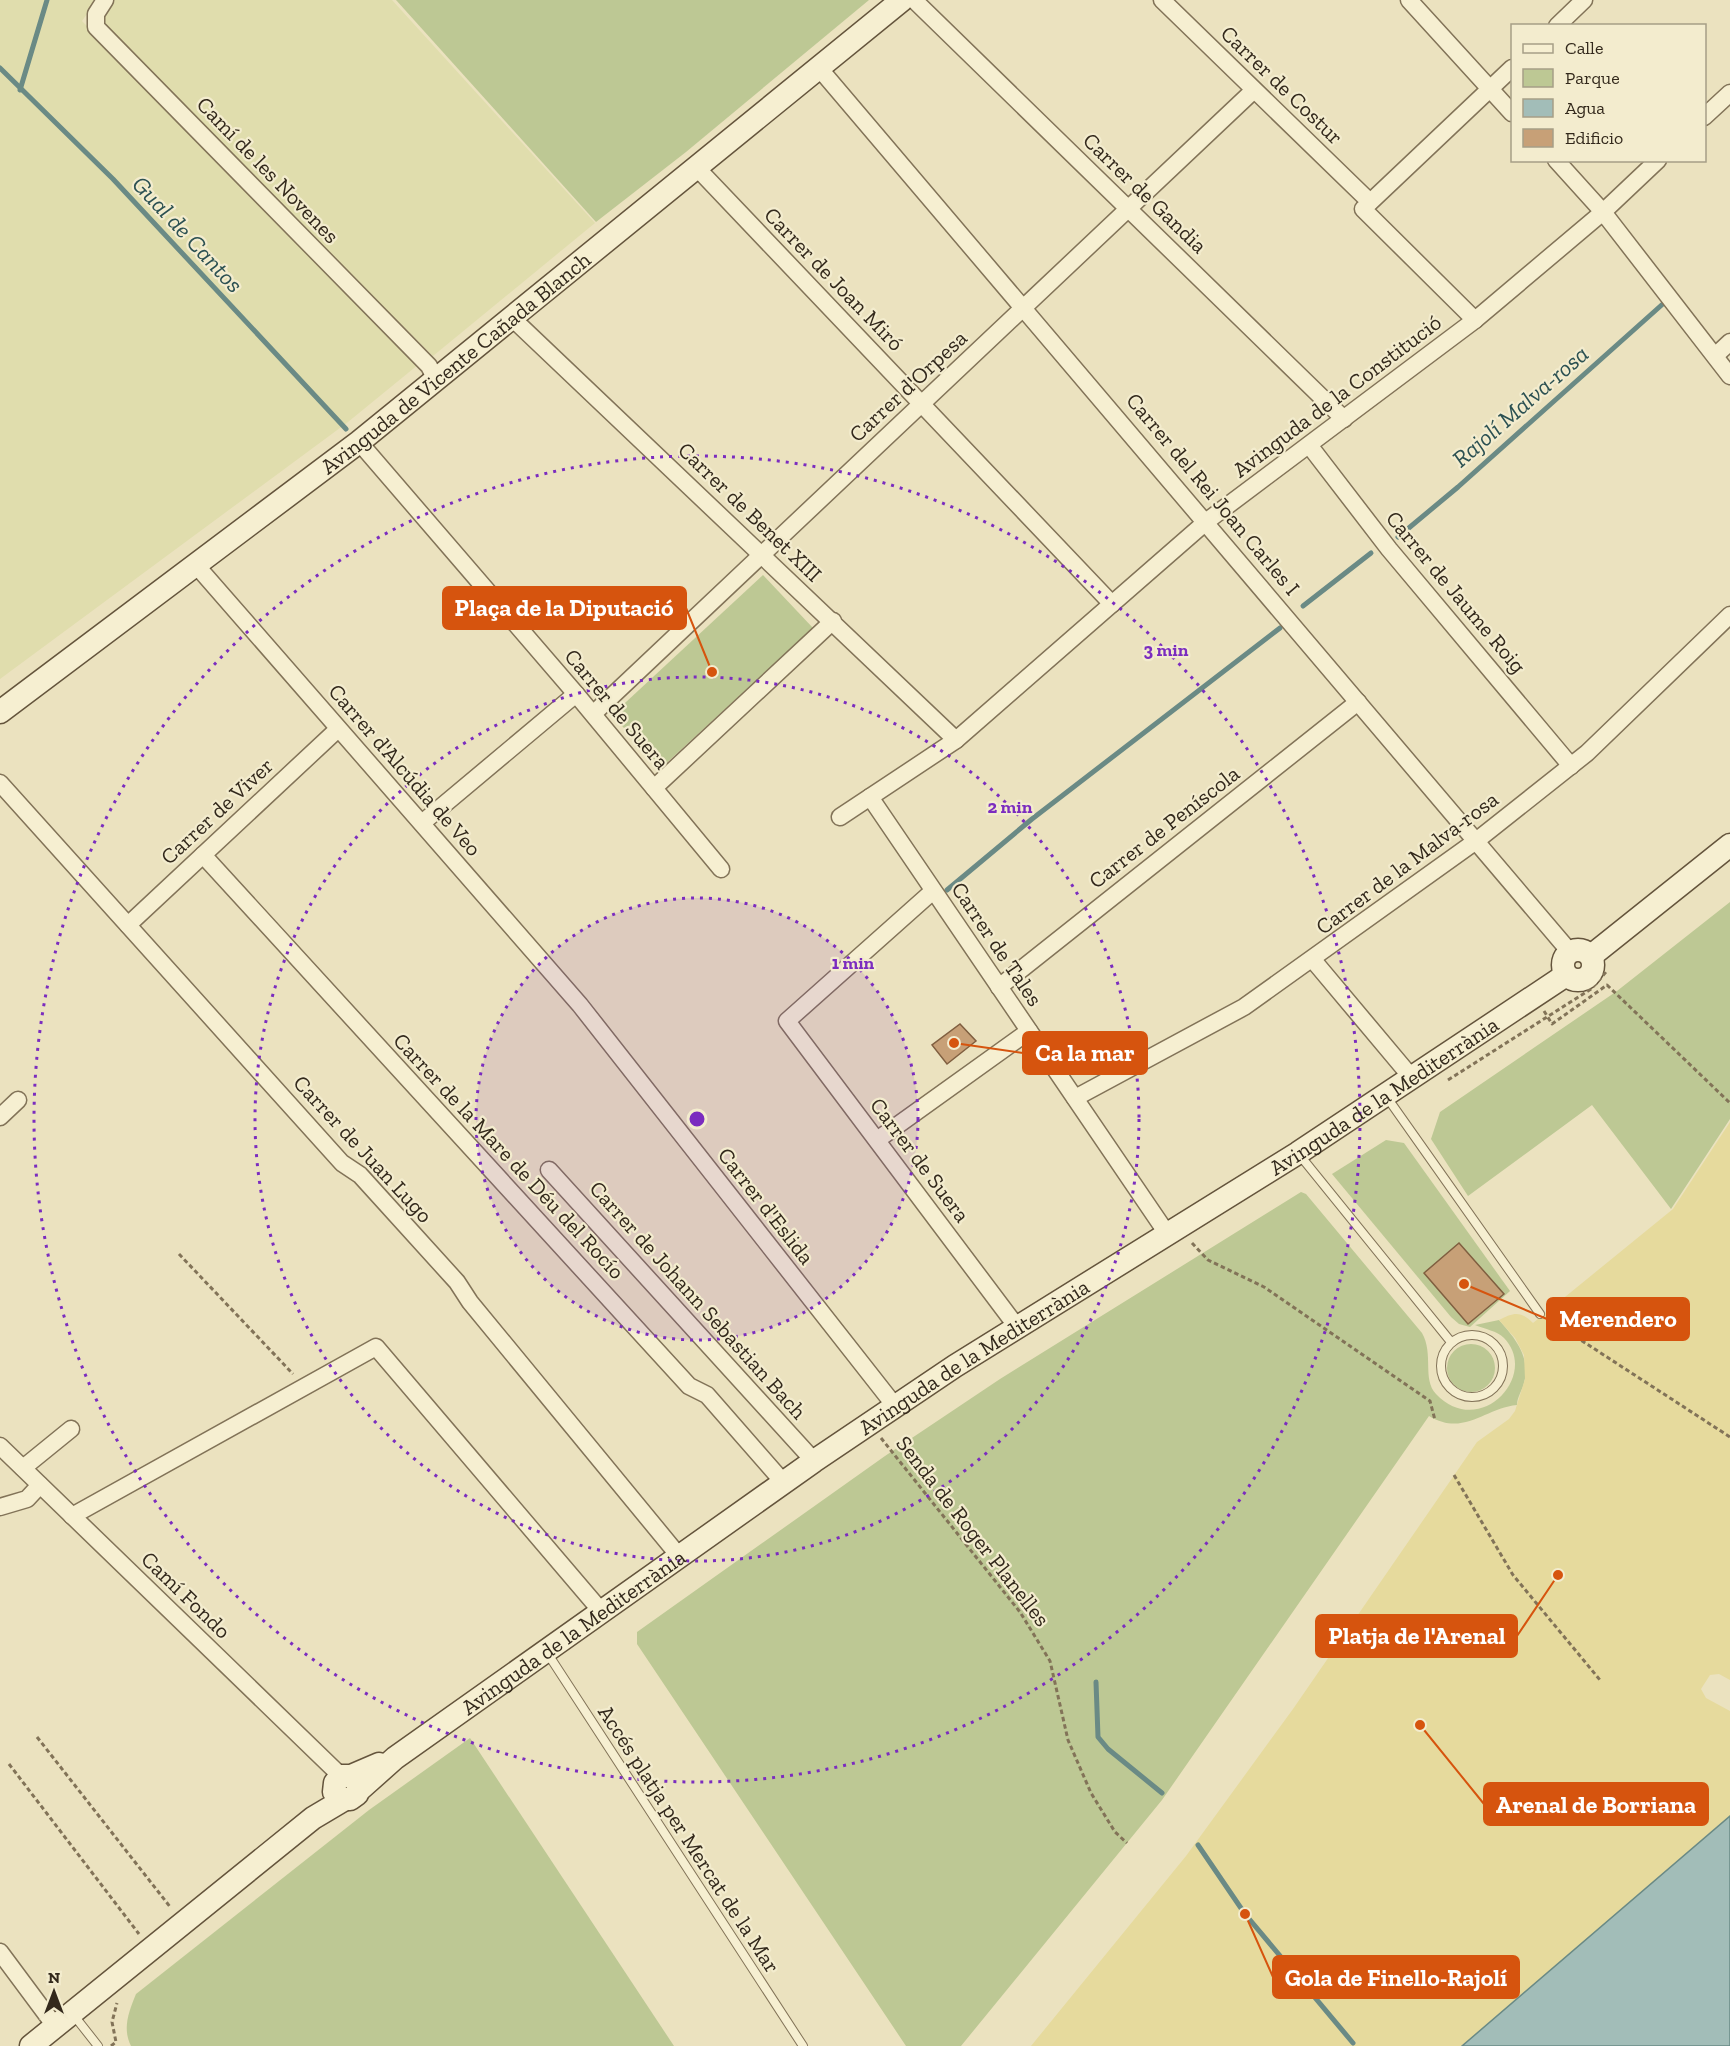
<svg xmlns="http://www.w3.org/2000/svg" width="1730" height="2046" font-family="'Zilla Slab',serif">
<style>
.farmland{fill:#e0ddad}
.green{fill:#bdc894}
.sand{fill:#e6da9d}
.water{fill:#a2bdb8;stroke:#6a8a85;stroke-width:1.5}
.lines{fill:none;stroke-linecap:round;stroke-linejoin:round}
.stream{stroke:#6a8a85;stroke-width:5}
.building{fill:#c7a077;stroke:#805f40;stroke-width:1.5}
.lane-casing{stroke:#827358;stroke-width:10}
.street-casing{stroke:#827358;stroke-width:19}
.secondary-casing{stroke:#64543c;stroke-width:25}
.path{stroke:#827358;stroke-width:3;stroke-dasharray:4.5 3;stroke-linecap:butt}
.lane{stroke:#f6efd1;stroke-width:8}
.street{stroke:#f6efd1;stroke-width:16}
.secondary{stroke:#f6efd1;stroke-width:22}
.ring{fill:none;stroke:#7b2cbf;stroke-width:3;stroke-dasharray:3 6}
.labels{text-anchor:middle;dominant-baseline:central;stroke-width:4.5;stroke-linejoin:round;paint-order:stroke}
.street-label{font-size:22px;fill:#33291c;stroke:#f3ecce}
.water-label{font-size:24px;font-style:italic;fill:#2c5152;stroke:#f3ecce}
.centre{fill:#7b2cbf;stroke:#f3ecce;stroke-width:3}
.ring-label{font-size:18px;text-anchor:middle;font-weight:bold;fill:#7b2cbf;stroke:#f3ecce;stroke-width:4.5;stroke-linejoin:round;paint-order:stroke}
.leader{fill:none;stroke:#d6540e;stroke-width:2}
.callout-dot{fill:#d6540e;stroke:#f3ecce;stroke-width:2}
.callout{fill:#d6540e;stroke:#d6540e;stroke-width:2}
.callout-label{font-size:24px;text-anchor:middle;font-weight:bold;fill:#fff}
</style>
<rect width="100%" height="100%" fill="#ebe2bf"/>
<g class="farmland">
<polygon points="0,0 97,0 82,21 419,364 348,422 0,679"/>
<polygon points="112,0 392,0 595,223 433,356 111,36 105,26 105,14"/>
</g>
<g class="green">
<polygon points="396,0 869,0 686,152 596,222"/>
<polygon points="763,575 813,628 661,768 612,715"/>
<polygon points="1730,902 1730,1119 1671,1209 1592,1105 1468,1196 1431,1139 1440,1112 1617,991"/>
<polygon points="1386,1140 1404,1143 1510,1291 1470,1327 1459,1324 1451,1317 1332,1174"/>
<path d="M1301,1192l5,2 116,139c12,21 0,46 14,61 44,46 104,-19 68,-56 -7,-7 -19,-9 -29,-13l24,-5c16,18 32,37 25,63 -2,8 -7,14 -7,22 -32,3 -53,32 -88,11l-267,384 -201,246h-55l-269,-402v-12l248,-176 115,-77z"/>
<circle cx="1471" cy="1368" r="24"/>
<path d="M470,1738l204,308h-543c-9,-18 -2,-35 5,-52l233,-184z"/>
</g>
<path class="sand" d="M1730,1122v558l-11,-6 -9,1 -9,14 5,9 24,13v105l-268,230h-431l155,-190 107,-147 184,-267 32,-23 6,-8 10,-32 -1,-24 -9,-17 -16,-18c15,-8 22,-9 34,3l140,-114z"/>
<polygon class="water" points="1730,1816 1730,2046 1462,2046"/>
<g class="lines">
<g class="stream">
<polyline points="0,68 113,179 346,429"/>
<polyline points="20,90 47,0"/>
<polyline points="1398,537 1458,487 1665,302"/>
<polyline points="1303,606 1371,553"/>
<polyline points="947,890 1032,819 1280,628"/>
<polyline points="1096,1682 1098,1737 1108,1749 1162,1793"/>
<polyline points="1198,1845 1245,1914 1353,2043"/>
</g>
</g>
<g class="building">
<polygon points="960,1024 976,1041 947,1064 932,1045"/>
<polygon points="1459,1243 1504,1294 1468,1324 1424,1273"/>
</g>
<g class="lines">
<defs>
<g id="lane">
<polyline points="1386,1096 1540,1314"/>
<polyline points="1298,1153 1451,1342"/>
<circle cx="1472" cy="1366" r="31"/>
<polyline points="546,1651 803,2046"/>
<polyline points="72,2013 98,2046"/>
</g>
<g id="street">
<polyline points="105,0 96,14 96,27 429,366 436,380"/>
<polyline points="914,0 1344,419"/>
<polyline points="1162,0 1370,202"/>
<polyline points="1409,0 1512,113"/>
<polyline points="1557,26 1584,0"/>
<polyline points="819,68 1570,952"/>
<polyline points="1704,117 1730,93"/>
<polyline points="1556,160 1603,212 1730,376"/>
<polyline points="697,168 1112,604"/>
<polyline points="512,318 956,740"/>
<polyline points="1475,320 1363,209 1512,68"/>
<polyline points="1715,356 1730,342"/>
<polyline points="359,442 576,694 721,869"/>
<polyline points="1309,445 1389,549 1571,766"/>
<polyline points="196,565 580,1005 895,1406"/>
<polyline points="593,714 1254,90"/>
<polyline points="0,783 342,1163 360,1175 457,1282 470,1302 679,1556"/>
<polyline points="654,788 833,621"/>
<polyline points="870,797 1168,1235"/>
<polyline points="840,817 956,740 1207,521 1475,320 1603,212 1658,160"/>
<polyline points="422,823 576,694"/>
<polyline points="203,855 689,1386 707,1395 784,1483"/>
<polyline points="933,891 787,1021 1017,1327"/>
<polyline points="128,925 338,729"/>
<polyline points="1313,960 1412,1078"/>
<polyline points="999,987 1358,702"/>
<polyline points="1075,1098 1244,1007 1476,841 1587,753 1730,615"/>
<polyline points="0,1117 18,1100"/>
<polyline points="877,1140 1029,1031"/>
<polyline points="549,1170 814,1461"/>
<polyline points="0,1446 341,1776"/>
<polyline points="23,1468 71,1429"/>
<polyline points="0,1507 27,1499 40,1485"/>
<polyline points="72,1516 376,1347 601,1611"/>
<polyline points="0,1952 55,2026"/>
</g>
<g id="secondary">
<path id="s1" d="M0,712l359,-270 543,-442"/>
<circle cx="1578" cy="965" r="15"/>
<polyline points="1591,956 1730,845"/>
<polyline points="351,1776 359,1783 357,1794 350,1799 339,1798 334,1792 335,1783 341,1776 351,1776 379,1764"/>
<path id="s2" d="M358,1791l37,-33 419,-297 141,-95 343,-213 268,-178"/>
<polyline points="31,2046 313,1818 345,1799"/>
</g>
</defs>
<use href="#lane" class="lane-casing"/>
<use href="#street" class="street-casing"/>
<use href="#secondary" class="secondary-casing"/>
<g class="path">
<polyline points="1544,1011 1552,1024 1607,985 1730,1103"/>
<polyline points="1448,1080 1591,989 1606,972"/>
<polyline points="1192,1243 1208,1260 1264,1287 1430,1401 1435,1420"/>
<polyline points="179,1254 293,1374"/>
<polyline points="1550,1320 1730,1437"/>
<polyline points="881,1438 1020,1612 1050,1661 1068,1740 1091,1793 1115,1832 1127,1843"/>
<polyline points="1454,1475 1513,1575 1600,1680"/>
<polyline points="37,1737 171,1908"/>
<polyline points="9,1764 139,1934"/>
<polyline points="111,2046 116,2042 112,2022 117,2003"/>
</g>
<use href="#lane" class="lane"/>
<use href="#street" class="street"/>
<use href="#secondary" class="secondary"/>
</g>
<circle cx="697" cy="1119" r="221" fill="#7b2cbf" fill-opacity=".12"/>
<g class="ring">
<circle cx="697" cy="1119" r="221"/>
<circle cx="697" cy="1119" r="442"/>
<circle cx="697" cy="1119" r="663"/>
</g>
<g class="labels">
<g class="street-label">
<text transform="translate(1282 85) rotate(44)">Carrer de Costur</text>
<text transform="translate(268 170) rotate(46)">Camí de les Novenes</text>
<text transform="translate(1145 193) rotate(44)">Carrer de Gandia</text>
<text transform="translate(834 279) rotate(46)">Carrer de Joan Miró</text>
<text stroke="none"><textPath href="#s1" startOffset="574">Avinguda de Vicente Cañada Blanch</textPath></text>
<text transform="translate(908 386) rotate(-43)">Carrer d'Orpesa</text>
<text transform="translate(1337 396) rotate(-37)">Avinguda de la Constitució</text>
<text transform="translate(1213 494) rotate(50)">Carrer del Rei Joan Carles I</text>
<text transform="translate(750 512) rotate(44)">Carrer de Benet XIII</text>
<text transform="translate(1456 592) rotate(50)">Carrer de Jaume Roig</text>
<text transform="translate(617 709) rotate(50)">Carrer de Suera</text>
<text transform="translate(405 770) rotate(49)">Carrer d'Alcúdia de Veo</text>
<text transform="translate(217 811) rotate(-43)">Carrer de Viver</text>
<text transform="translate(1164 827) rotate(-38)">Carrer de Peníscola</text>
<text transform="translate(1407 863) rotate(-37)">Carrer de la Malva-rosa</text>
<text transform="translate(997 944) rotate(56)">Carrer de Tales</text>
<text stroke="none"><textPath href="#s2" startOffset="1240">Avinguda de la Mediterrània</textPath></text>
<text transform="translate(363 1149) rotate(47)">Carrer de Juan Lugo</text>
<text transform="translate(509 1156) rotate(47)">Carrer de la Mare de Déu del Rocío</text>
<text transform="translate(920 1160) rotate(53)">Carrer de Suera</text>
<text transform="translate(766 1206) rotate(52)">Carrer d'Eslida</text>
<text transform="translate(698 1300) rotate(48)">Carrer de Johann Sebastian Bach</text>
<text stroke="none"><textPath href="#s2" startOffset="754">Avinguda de la Mediterrània</textPath></text>
<text transform="translate(973 1531) rotate(52)">Senda de Roger Planelles</text>
<text transform="translate(186 1595) rotate(44)">Camí Fondo</text>
<text stroke="none"><textPath href="#s2" startOffset="268">Avinguda de la Mediterrània</textPath></text>
<text transform="translate(689 1839) rotate(57)">Accés platja per Mercat de la Mar</text>
</g>
<g class="water-label">
<text transform="translate(188 234) rotate(47)">Gual de Cantos</text>
<text transform="translate(1520 406) rotate(-41)">Rajolí Malva-rosa</text>
</g>
</g>
<circle cx="697" cy="1119" r="9" class="centre"/>
<g class="ring-label">
<text x="1166" y="656">3 min</text>
<text x="1010" y="813">2 min</text>
<text x="853" y="969">1 min</text>
</g>
<path class="leader" d="M712 672L686 608M954 1043L1023 1053M1464 1284L1547 1319M1558 1575L1517 1636M1420 1725L1484 1804M1245 1914L1273 1977"/>
<g class="callout-dot">
<circle cx="712" cy="672" r="6"/>
<circle cx="954" cy="1043" r="6"/>
<circle cx="1464" cy="1284" r="6"/>
<circle cx="1558" cy="1575" r="6"/>
<circle cx="1420" cy="1725" r="6"/>
<circle cx="1245" cy="1914" r="6"/>
</g>
<g class="callout">
<rect x="443" y="587" width="243" height="42" rx="6"/>
<rect x="1023" y="1032" width="124" height="42" rx="6"/>
<rect x="1547" y="1298" width="142" height="42" rx="6"/>
<rect x="1316" y="1615" width="201" height="42" rx="6"/>
<rect x="1484" y="1783" width="224" height="42" rx="6"/>
<rect x="1273" y="1956" width="246" height="42" rx="6"/>
</g>
<g class="callout-label">
<text x="564" y="616">Plaça de la Diputació</text>
<text x="1085" y="1061">Ca la mar</text>
<text x="1618" y="1327">Merendero</text>
<text x="1417" y="1644">Platja de l'Arenal</text>
<text x="1596" y="1813">Arenal de Borriana</text>
<text x="1396" y="1986">Gola de Finello-Rajolí</text>
</g>
<rect x="1511" y="24" width="195" height="138" fill="#f3ecce" stroke="#a69e87" stroke-width="1.5"/>
<rect x="1523" y="44" width="30" height="9" fill="#f6efd1" stroke="#a69e87" stroke-width="1.5"/>
<text x="1565" y="54" font-size="18" fill="#33291c">Calle</text>
<rect x="1523" y="69" width="30" height="18" fill="#bdc894" stroke="#a69e87" stroke-width="1.5"/>
<text x="1565" y="84" font-size="18" fill="#33291c">Parque</text>
<rect x="1523" y="99" width="30" height="18" fill="#a2bdb8" stroke="#a69e87" stroke-width="1.5"/>
<text x="1565" y="114" font-size="18" fill="#33291c">Agua</text>
<rect x="1523" y="129" width="30" height="18" fill="#c7a077" stroke="#a69e87" stroke-width="1.5"/>
<text x="1565" y="144" font-size="18" fill="#33291c">Edificio</text>
<g transform="translate(54 1992)" stroke="#f3ecce" stroke-width="4.5" paint-order="stroke">
<path d="M0-4.5L10 22L0 15L-10 22Z" fill="#33291c"/>
<text y="-9" font-size="16" font-weight="bold" text-anchor="middle" fill="#33291c">N</text>
</g>
</svg>
